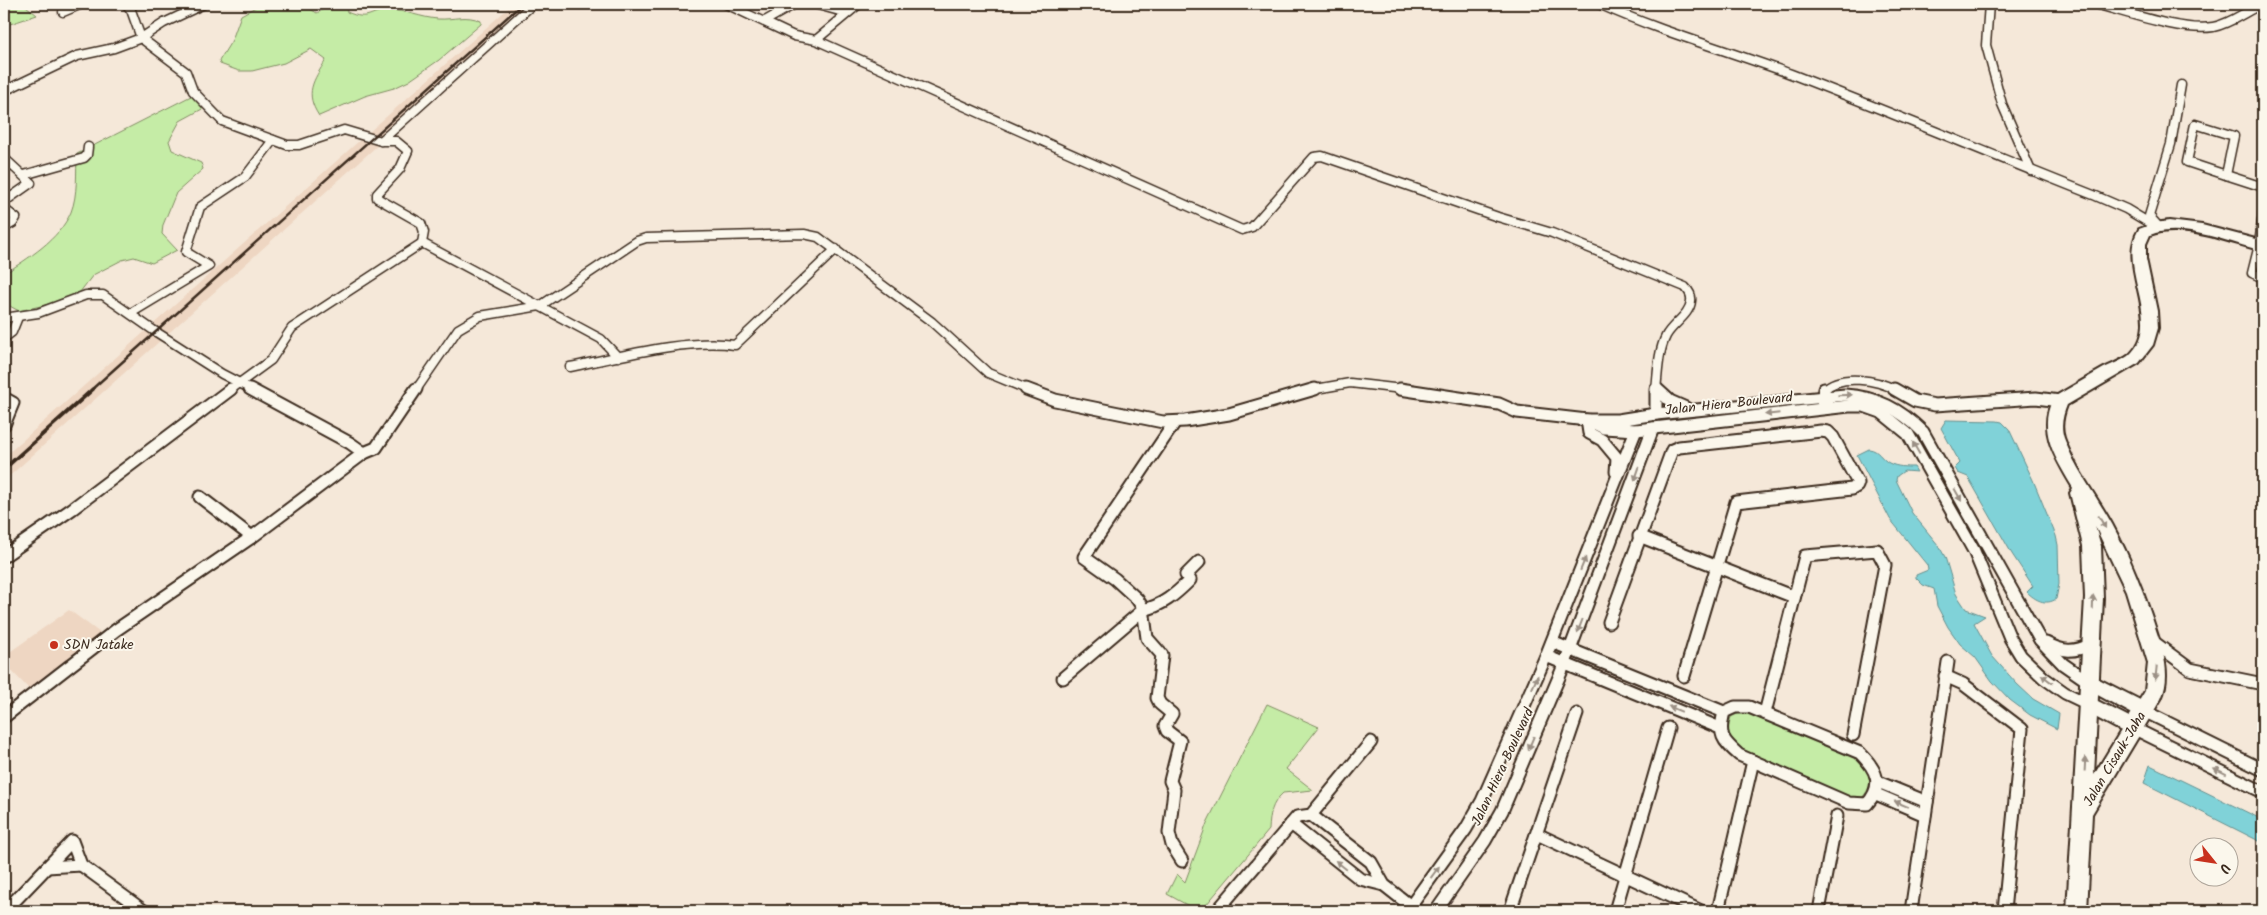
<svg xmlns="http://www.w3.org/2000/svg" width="2267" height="915" font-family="Kalam,sans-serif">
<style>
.built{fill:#eed6c2}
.green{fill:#c5eca6;stroke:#808b62}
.water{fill:#80d2d8;stroke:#648f8e}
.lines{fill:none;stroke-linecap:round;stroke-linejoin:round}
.street-far1-casing{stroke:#3b2a1e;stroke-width:11}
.street-casing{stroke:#3b2a1e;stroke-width:15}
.secondary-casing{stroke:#3b2a1e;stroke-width:4}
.primary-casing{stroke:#3b2a1e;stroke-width:4}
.street-far1{stroke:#fbf7ec;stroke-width:8}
.street{stroke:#fbf7ec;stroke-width:11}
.secondary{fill:#fbf7ec;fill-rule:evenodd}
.primary{fill:#fbf7ec;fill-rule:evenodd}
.rail-far1{stroke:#3b2a1e;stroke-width:2.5}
.rail{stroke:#3b2a1e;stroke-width:4}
.oneway{fill:#9b9085}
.poi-dot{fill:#c8321e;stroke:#fbf7ec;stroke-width:2}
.labels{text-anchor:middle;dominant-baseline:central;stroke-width:4;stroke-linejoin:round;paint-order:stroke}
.street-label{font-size:14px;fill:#3b2a1e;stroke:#fbf7ec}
.poi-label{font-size:14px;fill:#3b2a1e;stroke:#fbf7ec;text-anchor:start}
</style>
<rect width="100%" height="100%" fill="#f5e8d9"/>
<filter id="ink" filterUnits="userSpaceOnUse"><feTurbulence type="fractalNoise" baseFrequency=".02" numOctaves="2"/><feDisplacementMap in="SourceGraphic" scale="10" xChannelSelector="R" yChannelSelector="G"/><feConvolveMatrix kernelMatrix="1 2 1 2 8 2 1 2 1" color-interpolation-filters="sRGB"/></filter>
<g filter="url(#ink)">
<g class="built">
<polygon points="513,4 535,4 4,481 4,457"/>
<polygon points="69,610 103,635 29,689 4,663 4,656"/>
</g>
<g class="green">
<polygon points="4,4 30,4 26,6 37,15 4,26"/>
<path d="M261,4h41l15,9 16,-9h12l2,8c22,10 23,-1 41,-2 17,0 34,8 50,9 16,1 28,-5 43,2v3l-42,36 -30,21 -15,7 -29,8 -46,20c-15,-23 -6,-35 7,-56l-15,-11 -27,14 -32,8h-13l-19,-7 -1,-3 13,-21 9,-25z"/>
<path d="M193,95l11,13 -24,13 -11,20 3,9 29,13 2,6 -27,24 -13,32 -1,9 15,16 -25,13 -18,-6 -12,3 -29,15 -13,17 -22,10 -39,9 -15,-8v-29c24,-16 55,-34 67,-62 7,-18 5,-39 6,-58z"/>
<path d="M1267,704l52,23 -33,42 27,21 -30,3c-12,11 -13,21 -14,37l-68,81h-3l-31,-17 10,-20 8,8 22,-59z"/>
<path d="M1744,711l7,1 104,44c15,11 21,31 5,43l-12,-1 -110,-49c-9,-12 -12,-17 -7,-32z"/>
</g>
<g class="water">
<path d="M1946,420l51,1 5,1 7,7 24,51 23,56 2,9 1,39 -3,15c-10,7 -21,1 -29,-7l6,-6 -21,-32 -44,-77 -10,-4 -3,-5 5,-5 -19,-35z"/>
<path d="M1869,449c10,1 12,10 20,14 8,4 17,4 25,4l3,5 -13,-1 -7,5 -1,4 16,33 27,33 6,11 11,37 10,15 19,7 -11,7 18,33 25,28 16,15 26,15 -2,15 -27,-14 -20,-15 -18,-19 -17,-24 -15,-13 -12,-17 -11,-21 -3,-17 -11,-4 -7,-7v-3l12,-5 -1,-5 -37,-46 -33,-64z"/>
<polygon points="2150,765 2263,820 2263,843 2144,783"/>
</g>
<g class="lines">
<defs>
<g id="street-far1">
<polyline points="126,4 131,10 141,38 186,72 193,91 222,121 287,145 299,145 344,130 381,141 396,141 408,151 400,169 377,194 377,198 421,223 424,232 422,243 601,339 618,357"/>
<path d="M726,4l68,32 22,4 426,190 10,-3 62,-70 8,-1 176,61 54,16 133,54c4,4 7,8 6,14 -1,14 -19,23 -25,35 -8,16 -8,37 -10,54"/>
<polyline points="814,4 847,13"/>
<path d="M1599,4c62,28 128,46 192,70 102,39 203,82 305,122l30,13 30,18"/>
<polyline points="1989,4 1986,45 2002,104 2031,171"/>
<path d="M2095,4c31,8 87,28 118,23 17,-3 33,-16 49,-23"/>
<polyline points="63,12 82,4"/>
<polyline points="765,21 795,4"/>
<polyline points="816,40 859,4"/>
<polyline points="4,91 77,56 114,48 141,38 164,23 204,4"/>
<polygon points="2195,124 2234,136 2226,175 2187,162"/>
<polyline points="381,141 533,4"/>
<polyline points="4,158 31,183 4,202"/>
<polyline points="24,175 84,158 87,155 88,147"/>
<polyline points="2226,175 2263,187"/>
<polyline points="4,209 16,218 13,223 4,228"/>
<polyline points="2263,213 2259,245 2252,273 2263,278"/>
<polyline points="2158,226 2149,216 2171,144 2181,85"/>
<polyline points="131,313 209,266 186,252 200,207 245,177 273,140"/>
<polyline points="4,318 38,313 86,295 103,295 153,330 222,374 253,390"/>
<polyline points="4,338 12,332 18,317"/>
<path d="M570,367c48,-10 117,-29 165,-22l101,-96"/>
<polyline points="1657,389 1658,390"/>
<polyline points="230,390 271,360 292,328 422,243"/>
<polyline points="416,390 458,329 480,316 540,306 637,241 646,238 804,234 818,237 932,322 988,373 1029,390"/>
<polyline points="1310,390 1350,383 1411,390"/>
<path d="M1824,390c16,-17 54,-10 72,0"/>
</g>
<g id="street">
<polyline points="250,389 350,443 364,453 376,448 416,389"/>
<polyline points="1026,389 1055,400 1163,422 1185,421 1229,414 1315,389"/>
<path d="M1400,389l99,15 18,8 70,8h31l38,-6 189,-19c32,2 55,14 78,37l117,208 23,24 26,18"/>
<polyline points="1657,389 1670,401 1686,408"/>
<polyline points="1824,389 1823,397 1827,403"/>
<polyline points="1894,389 1915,401 1935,405 2036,398 2060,401"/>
<polyline points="4,398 13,403 4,425"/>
<polyline points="1656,414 1656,389"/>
<polyline points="1587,420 1589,433 1602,440 1617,458 1616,472"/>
<polyline points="1590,421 1604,428 1636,430 1849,406 1864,406 1881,412 1908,434 1974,551 2010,638 2021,656 2044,678 2065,693 2088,704"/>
<polyline points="1175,422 1084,557 1115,579 1137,599 1143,608 1147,638 1162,655 1157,698 1160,704 1172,714 1165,726 1167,731 1180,741 1170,781 1174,790 1169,833 1172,845 1182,861"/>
<polyline points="200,497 252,537"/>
<polyline points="1639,536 1794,597"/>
<polyline points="4,556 72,509 231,389"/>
<polyline points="1609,622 1672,450 1679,447 1821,431 1828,432 1833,437 1858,483 1857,486 1852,489 1736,502 1684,676"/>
<polyline points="2151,640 2190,669 2263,684"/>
<polyline points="1552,642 1724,712"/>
<path d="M2046,643c17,9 28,10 45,1"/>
<polyline points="1546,656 1720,728"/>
<polyline points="1945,676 1963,684 2022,729 2004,911"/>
<path d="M1063,678l80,-68c19,-4 33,-16 47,-30l-4,-5 13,-13"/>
<path d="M1735,707h14l111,46c17,17 24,32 7,51l-18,-1 -110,-48c-17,-15 -21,-20 -15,-43z"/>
<polyline points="2144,711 2263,770"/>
<polyline points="1765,713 1805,556 1877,550 1885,565 1853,735"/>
<polyline points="4,717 116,630 252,537 364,453"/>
<polyline points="2133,728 2263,792"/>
<polyline points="1878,782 1927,802"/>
<polyline points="1876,794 1925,815"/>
<polyline points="1311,815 1371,862 1384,885 1417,911"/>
<polyline points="1291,824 1360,879 1384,885"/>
<polyline points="1537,834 1701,911"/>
<polyline points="47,867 81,865"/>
<polyline points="5,911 72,841 81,865 144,911"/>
<polyline points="1217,911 1297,817 1311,815 1371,742"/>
<polyline points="1407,911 1466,829 1482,801 1546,656 1636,430"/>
<polyline points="1436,911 1485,841 1502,811 1565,663 1653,428"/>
<polyline points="1510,911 1577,714"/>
<polyline points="1615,911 1668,728"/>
<polyline points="1718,911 1753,761"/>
<polyline points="1819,911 1837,816"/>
<polyline points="1911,911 1948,662"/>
</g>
<g id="secondary">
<polygon points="2089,674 2150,705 2153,711 2150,717 2144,719 2138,717 2083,687 2080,682 2083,677"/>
<polygon points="2088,696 2139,722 2142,728 2139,734 2133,736 2127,734 2082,710 2079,704 2082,698"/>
</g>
<path id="primary" d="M2169,221l33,4 61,16v10c-33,-8 -81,-29 -113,-16l-4,9v15l11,52 1,17 -5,17 -14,18 -72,42c-4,10 -7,21 -3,33 11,31 32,57 48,86 19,35 33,71 45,109 7,21 14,44 4,66l-69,115 -5,97h-20l18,-313 -2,-52 -13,-53 3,-5c-17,-29 -37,-58 -19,-91 17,-10 34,-20 50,-29 8,-4 17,-7 24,-12 39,-33 -13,-89 11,-127l16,-6zM2095,526l31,65 22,72 -3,28 -51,84 9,-177 -2,-52z"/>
</defs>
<use href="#street-far1" class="street-far1-casing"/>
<use href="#street" class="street-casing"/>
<use href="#secondary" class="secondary-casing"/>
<use href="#primary" class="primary-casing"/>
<use href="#street-far1" class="street-far1"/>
<use href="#street" class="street"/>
<use href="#secondary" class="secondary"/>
<use href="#primary" class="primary"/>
<polyline class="rail-far1" points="91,390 522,4"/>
<polyline class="rail" points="4,469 93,389"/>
</g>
<defs><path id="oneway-solid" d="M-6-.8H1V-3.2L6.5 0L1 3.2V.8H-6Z" transform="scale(1.25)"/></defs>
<g class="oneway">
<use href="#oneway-solid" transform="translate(1845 395) rotate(-2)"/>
<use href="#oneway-solid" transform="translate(1772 414) rotate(174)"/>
<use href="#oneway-solid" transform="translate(1916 448) rotate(-119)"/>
<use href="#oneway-solid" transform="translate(1637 474) rotate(109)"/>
<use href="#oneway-solid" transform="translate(1958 495) rotate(61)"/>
<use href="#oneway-solid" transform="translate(2102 522) rotate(60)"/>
<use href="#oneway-solid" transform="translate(1583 564) rotate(-68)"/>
<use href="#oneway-solid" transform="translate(2093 602) rotate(-88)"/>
<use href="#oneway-solid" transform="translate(1580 626) rotate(111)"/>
<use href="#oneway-solid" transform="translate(2156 673) rotate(96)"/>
<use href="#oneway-solid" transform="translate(2047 679) rotate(-142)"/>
<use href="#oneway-solid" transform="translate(1535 682) rotate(-66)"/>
<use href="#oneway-solid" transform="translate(1675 709) rotate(-157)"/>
<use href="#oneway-solid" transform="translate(1531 743) rotate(113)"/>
<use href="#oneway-solid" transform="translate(2085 764) rotate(-87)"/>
<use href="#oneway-solid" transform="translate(2220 771) rotate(-154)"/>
<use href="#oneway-solid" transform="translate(1901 804) rotate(-157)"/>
<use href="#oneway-solid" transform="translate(1341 865) rotate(-141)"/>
<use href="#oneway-solid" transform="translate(1435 872) rotate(-54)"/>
</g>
</g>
<circle class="poi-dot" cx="54" cy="645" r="5"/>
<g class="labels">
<g class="street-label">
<text transform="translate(1729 404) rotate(-6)">Jalan Hiera Boulevard</text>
<text transform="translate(2115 759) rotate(-59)">Jalan Cisauk-Jaha</text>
<text transform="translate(1503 767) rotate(-65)">Jalan Hiera Boulevard</text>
</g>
<g class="poi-label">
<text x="64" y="645">SDN Jatake</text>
</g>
</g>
<rect width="2267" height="915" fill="none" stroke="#fbf7ec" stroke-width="20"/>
<rect x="10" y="10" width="2247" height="895" fill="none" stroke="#3b2a1e" stroke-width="2" filter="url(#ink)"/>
<g transform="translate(2214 862) rotate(120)"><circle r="24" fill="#fbf7ec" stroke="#aea59a"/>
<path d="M0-4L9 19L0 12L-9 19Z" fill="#c8321e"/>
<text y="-8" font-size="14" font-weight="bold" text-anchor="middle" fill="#3b2a1e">U</text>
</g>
</svg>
